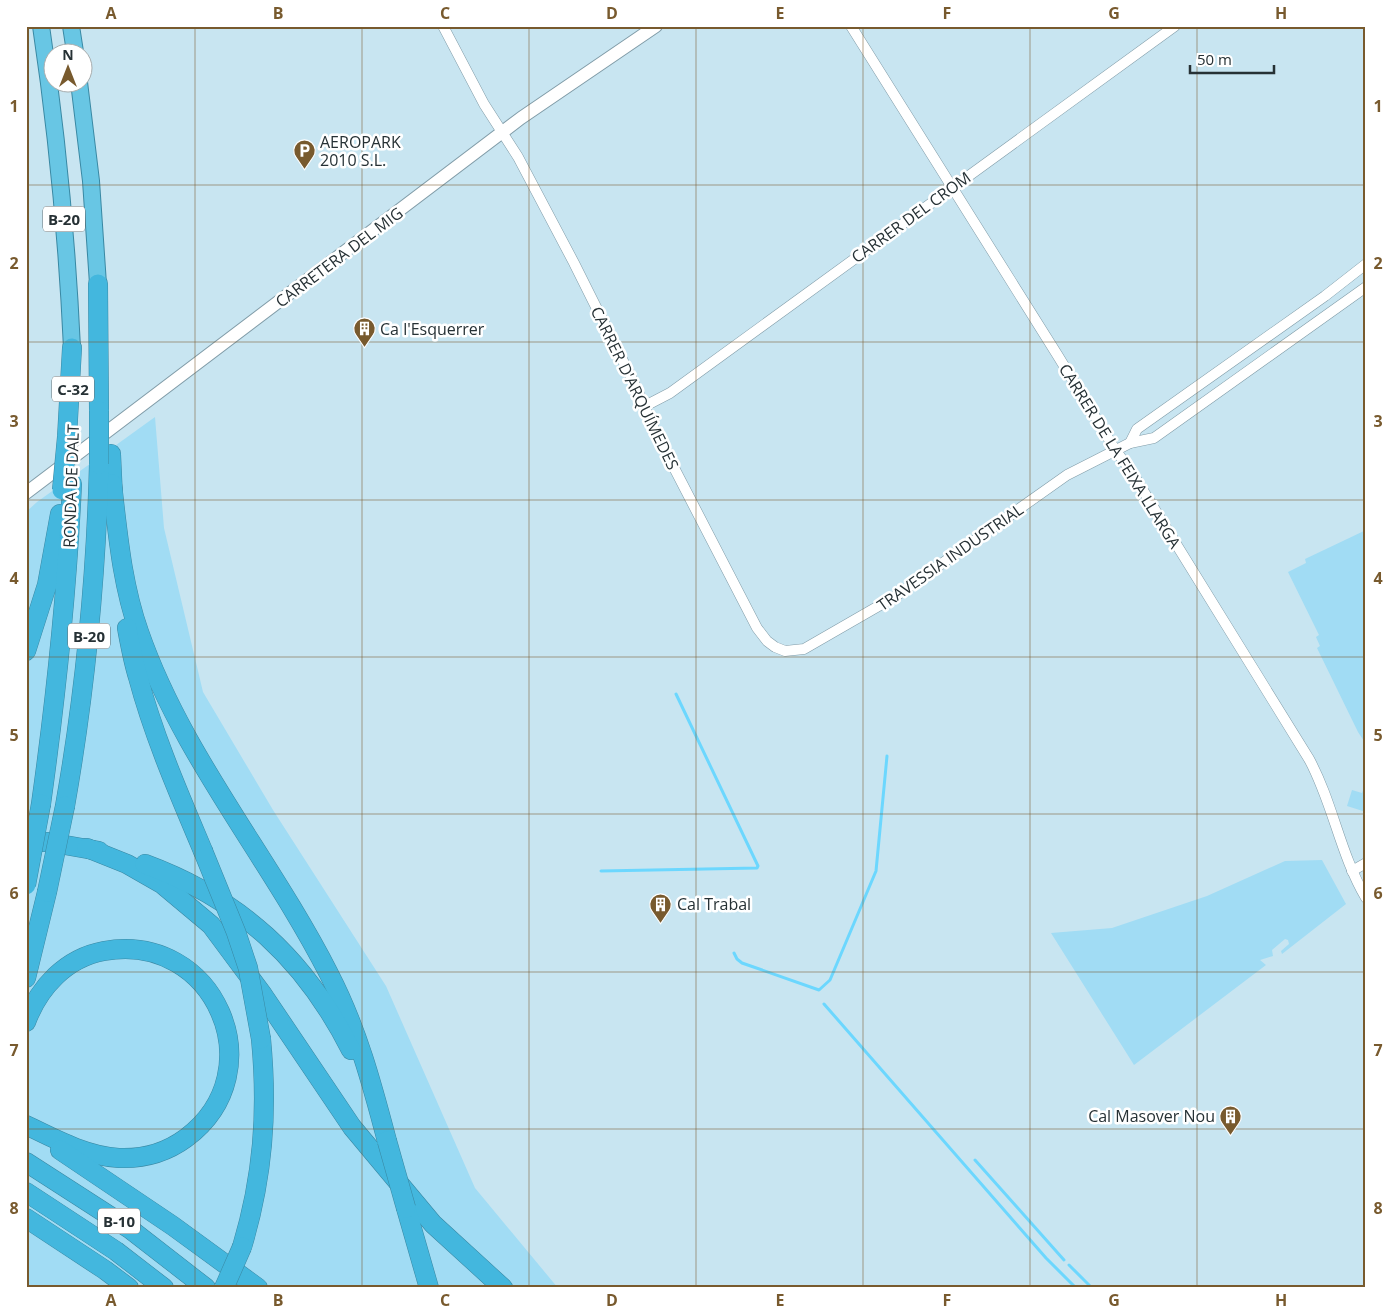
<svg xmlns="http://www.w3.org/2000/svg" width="1392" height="1314" font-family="'Open Sans',sans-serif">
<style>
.green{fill:#a1dcf4}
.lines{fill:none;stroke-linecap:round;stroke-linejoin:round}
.stream{stroke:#6cd7fe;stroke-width:3}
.minor-casing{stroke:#819ca8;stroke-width:11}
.tertiary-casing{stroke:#819ca8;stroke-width:14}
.trunk-casing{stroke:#3988a3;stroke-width:18}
.motorway-casing{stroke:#3988a3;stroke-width:20}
.minor{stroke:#fff;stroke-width:10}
.tertiary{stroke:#fff;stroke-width:12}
.trunk{stroke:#68c6e4;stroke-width:16}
.motorway{stroke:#43b7de;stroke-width:19}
.motorway-bridge-casing{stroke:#3988a3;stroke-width:20;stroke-linecap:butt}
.motorway-bridge{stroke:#43b7de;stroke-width:19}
.grid{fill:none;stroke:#785a2e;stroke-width:1;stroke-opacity:0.55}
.labels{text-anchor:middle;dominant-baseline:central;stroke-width:5;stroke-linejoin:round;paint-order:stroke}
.shield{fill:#fff;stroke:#676f72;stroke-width:1}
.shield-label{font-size:15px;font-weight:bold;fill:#263135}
.poi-label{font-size:16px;fill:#263135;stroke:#fff;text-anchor:start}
.street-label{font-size:16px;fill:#263135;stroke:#fff}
.neatline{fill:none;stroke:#785a2e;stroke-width:2}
.grid-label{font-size:16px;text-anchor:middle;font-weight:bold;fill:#785a2e}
</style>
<rect width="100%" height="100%" fill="#c8e5f1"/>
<g class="green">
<polygon points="155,417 164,528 203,692 273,810 386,986 475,1188 558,1288 26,1288 26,512 37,502"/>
<polygon points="1366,530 1366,744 1358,732 1317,648 1320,646 1316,637 1319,635 1288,572 1306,563 1305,559"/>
<polygon points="1366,782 1366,812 1347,806 1352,790 1362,793"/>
<polygon points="1322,860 1346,904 1282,954 1281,951 1289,944 1288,940 1285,939 1272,950 1273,956 1260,960 1266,965 1134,1065 1051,933 1112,928 1207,896 1285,861"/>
</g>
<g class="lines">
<g class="stream">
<polyline points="601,871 757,868 758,866 676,694"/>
<polyline points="734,953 737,959 742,963 819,990 830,980 876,871 887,756"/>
<polyline points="824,1004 1046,1258 1076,1288"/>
<polyline points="975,1160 1064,1260"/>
<polyline points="1069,1265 1092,1288"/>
</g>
<defs>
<g id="minor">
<polyline points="443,26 484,104 518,157 574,263 637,389 654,429 757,628 767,641 775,647 785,651 804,649 896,596 1067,475 1130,443 1154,438 1366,287"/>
<path d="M851,26l207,330 58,95 15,20 178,288c24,44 31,95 57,139"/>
<polyline points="645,406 670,393 1175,26"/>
<polyline points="1130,443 1137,429 1325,296 1366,264"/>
<polyline points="1352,871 1366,863"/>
</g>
<polyline id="tertiary" points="26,493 521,118 656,26"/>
<g id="trunk">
<path d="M41,26c16,107 26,214 31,322"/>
<polyline points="71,26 75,52"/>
<polyline points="79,82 91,181 98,284"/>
</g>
<g id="motorway">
<polyline points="98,284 99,411"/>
<polyline points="67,437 72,348"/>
<polyline points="111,454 113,497"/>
<path d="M112,484c6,51 10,100 27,148 43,124 131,226 190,342 28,54 43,110 58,167"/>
<path d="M127,628c3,16 6,33 11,49 16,60 41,117 65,174"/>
<polyline points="26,651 47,585 60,514"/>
<path d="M41,804c15,-107 26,-213 31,-320"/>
<path d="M65,806c20,-113 31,-227 34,-342"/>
<polyline points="26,842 48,842 99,851"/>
<polyline points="87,848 127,864 162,884 211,925 263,995 352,1127 433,1224 503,1288"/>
<path d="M145,864c95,35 160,95 206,186"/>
<polyline points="26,978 47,892"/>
<path d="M26,1022c13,-35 40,-64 78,-71 110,-20 172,120 82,187 -19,14 -43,21 -67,20 -33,-2 -64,-19 -93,-33"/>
<polyline points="60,1150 173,1226 258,1288"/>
<polyline points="26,1162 130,1229 206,1288"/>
<polyline points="26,1192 116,1251 164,1288"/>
<polyline points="406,1208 429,1288"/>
<polyline points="26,1218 105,1270 129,1288"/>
<path d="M242,1247c21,-70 26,-135 19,-208"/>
</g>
</defs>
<use href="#minor" class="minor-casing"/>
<use href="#tertiary" class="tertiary-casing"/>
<use href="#trunk" class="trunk-casing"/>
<use href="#motorway" class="motorway-casing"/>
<use href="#minor" class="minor"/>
<use href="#tertiary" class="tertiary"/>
<use href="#trunk" class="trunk"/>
<use href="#motorway" class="motorway"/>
<defs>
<g id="motorway-bridge">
<polyline points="99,464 99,411"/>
<polyline points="62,490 67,437"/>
<polyline points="203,851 236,932 248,968 261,1039"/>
<polyline points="26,885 41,804"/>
<polyline points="47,892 65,806"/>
<polyline points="387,1141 406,1208"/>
<polyline points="224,1288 242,1247"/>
</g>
</defs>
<use href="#motorway-bridge" class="motorway-bridge-casing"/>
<use href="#motorway-bridge" class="motorway-bridge"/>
</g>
<path class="grid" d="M195,26v1262M362,26v1262M529,26v1262M696,26v1262M863,26v1262M1030,26v1262M1197,26v1262M26,185h1340M26,342h1340M26,500h1340M26,657h1340M26,814h1340M26,972h1340M26,1129h1340"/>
<defs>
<symbol id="parking-pin" viewBox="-11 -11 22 30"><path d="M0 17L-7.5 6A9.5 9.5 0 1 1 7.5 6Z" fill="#785a2e" stroke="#fff"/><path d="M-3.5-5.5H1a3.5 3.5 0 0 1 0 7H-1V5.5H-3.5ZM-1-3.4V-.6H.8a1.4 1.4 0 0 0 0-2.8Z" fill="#fff"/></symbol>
<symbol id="building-pin" viewBox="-11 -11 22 30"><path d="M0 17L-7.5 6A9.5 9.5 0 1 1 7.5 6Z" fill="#785a2e" stroke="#fff"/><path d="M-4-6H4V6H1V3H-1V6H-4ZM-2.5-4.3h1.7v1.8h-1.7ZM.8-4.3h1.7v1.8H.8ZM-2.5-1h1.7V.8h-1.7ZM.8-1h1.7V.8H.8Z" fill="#fff"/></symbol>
</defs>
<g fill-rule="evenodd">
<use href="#parking-pin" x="292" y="138" width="25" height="34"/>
<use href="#building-pin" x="352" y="316" width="25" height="34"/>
<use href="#building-pin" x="648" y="892" width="25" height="34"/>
<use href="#building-pin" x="1218" y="1104" width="25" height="34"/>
</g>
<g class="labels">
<g class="shield">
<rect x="43" y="206.5" width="42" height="25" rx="4"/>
<rect x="52" y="376.5" width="42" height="25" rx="4"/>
<rect x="68" y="623.5" width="42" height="25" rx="4"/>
<rect x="98" y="1208.5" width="42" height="25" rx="4"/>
</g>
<g class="shield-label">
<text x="64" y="219">B-20</text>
<text x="73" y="389">C-32</text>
<text x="89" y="636">B-20</text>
<text x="119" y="1221">B-10</text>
</g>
<g class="poi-label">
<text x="320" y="142">AEROPARK<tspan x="320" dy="18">2010 S.L.</tspan></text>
<text x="380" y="329">Ca l'Esquerrer</text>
<text x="677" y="904">Cal Trabal</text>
<text x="1215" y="1116" text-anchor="end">Cal Masover Nou</text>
</g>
<g class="street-label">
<text transform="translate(911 217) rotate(-36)">CARRER DEL CROM</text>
<text transform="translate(339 257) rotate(-37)">CARRETERA DEL MIG</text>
<text transform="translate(635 388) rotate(64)">CARRER D'ARQUÍMEDES</text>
<text transform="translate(1120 456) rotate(58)">CARRER DE LA FEIXA LLARGA</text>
<text transform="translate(71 486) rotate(-88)">RONDA DE DALT</text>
<text transform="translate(950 557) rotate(-35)">TRAVESSIA INDUSTRIAL</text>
</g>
</g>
<rect width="1392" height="1314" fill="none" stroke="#ffffff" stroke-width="55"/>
<g transform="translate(68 68)"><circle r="24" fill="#ffffff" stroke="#a8adae"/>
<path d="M0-4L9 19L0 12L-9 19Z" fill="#785a2e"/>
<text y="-8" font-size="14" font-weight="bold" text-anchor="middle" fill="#263135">N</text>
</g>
<path d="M1190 65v8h84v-8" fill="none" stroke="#263135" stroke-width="2.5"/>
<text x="1197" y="65" font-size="15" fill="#263135" stroke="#ffffff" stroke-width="4" paint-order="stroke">50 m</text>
<rect x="28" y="28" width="1336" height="1258" class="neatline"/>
<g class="grid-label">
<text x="111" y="19">A</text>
<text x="278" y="19">B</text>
<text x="445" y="19">C</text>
<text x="612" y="19">D</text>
<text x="780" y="19">E</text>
<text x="947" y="19">F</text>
<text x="1114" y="19">G</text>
<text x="1281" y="19">H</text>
<text x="14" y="112">1</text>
<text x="1378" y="112">1</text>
<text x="14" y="269">2</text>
<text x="1378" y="269">2</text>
<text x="14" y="427">3</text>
<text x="1378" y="427">3</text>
<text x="14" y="584">4</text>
<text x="1378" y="584">4</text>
<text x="14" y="741">5</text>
<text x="1378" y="741">5</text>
<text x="14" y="899">6</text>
<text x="1378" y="899">6</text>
<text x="14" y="1056">7</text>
<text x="1378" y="1056">7</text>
<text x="14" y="1214">8</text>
<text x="1378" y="1214">8</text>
<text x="111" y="1306">A</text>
<text x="278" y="1306">B</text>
<text x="445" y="1306">C</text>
<text x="612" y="1306">D</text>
<text x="780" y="1306">E</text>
<text x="947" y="1306">F</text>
<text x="1114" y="1306">G</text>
<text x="1281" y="1306">H</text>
</g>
</svg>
